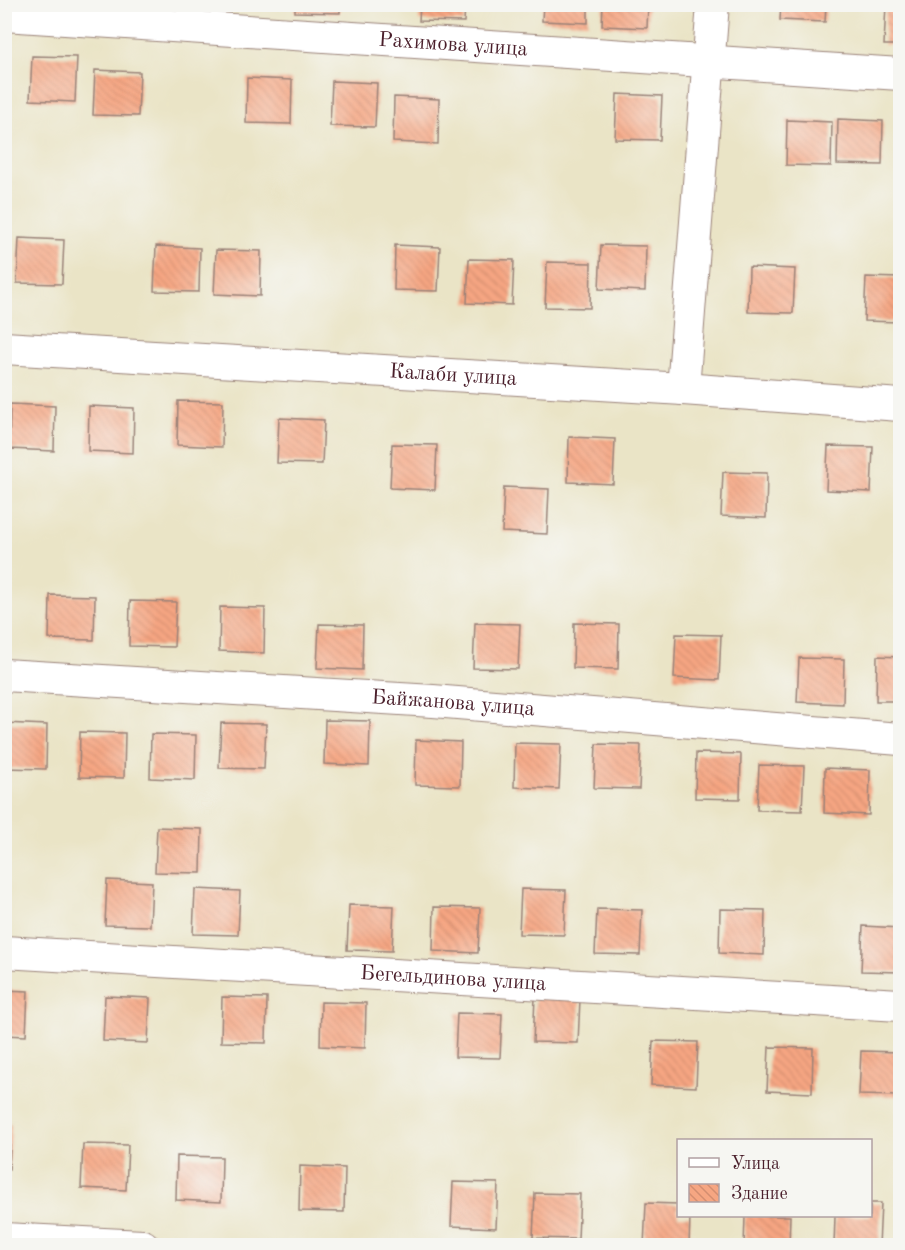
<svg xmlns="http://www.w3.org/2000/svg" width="905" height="1250" font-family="'Old Standard TT',serif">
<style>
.building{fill:url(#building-back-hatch)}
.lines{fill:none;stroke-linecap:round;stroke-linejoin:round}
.minor-casing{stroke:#9a8278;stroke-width:34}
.minor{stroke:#fff;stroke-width:32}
.labels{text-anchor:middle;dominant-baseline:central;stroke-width:4.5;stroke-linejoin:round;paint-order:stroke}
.street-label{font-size:21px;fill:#4a1f2b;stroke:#f6f6f2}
</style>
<defs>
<pattern id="building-back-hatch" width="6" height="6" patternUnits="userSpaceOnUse" patternTransform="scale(1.5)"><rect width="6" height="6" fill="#f6a682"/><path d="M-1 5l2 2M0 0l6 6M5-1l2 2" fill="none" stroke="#d48e70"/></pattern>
</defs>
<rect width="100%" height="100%" fill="#f6f6f2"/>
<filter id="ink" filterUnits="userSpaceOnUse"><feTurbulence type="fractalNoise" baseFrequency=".0167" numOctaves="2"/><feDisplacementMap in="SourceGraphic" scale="12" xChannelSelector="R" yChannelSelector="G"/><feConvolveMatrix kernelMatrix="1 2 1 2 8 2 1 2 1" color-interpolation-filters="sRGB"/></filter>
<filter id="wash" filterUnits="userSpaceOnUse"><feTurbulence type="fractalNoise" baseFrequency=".008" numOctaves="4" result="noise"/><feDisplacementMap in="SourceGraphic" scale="24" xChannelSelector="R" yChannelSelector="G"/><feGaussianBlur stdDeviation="1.35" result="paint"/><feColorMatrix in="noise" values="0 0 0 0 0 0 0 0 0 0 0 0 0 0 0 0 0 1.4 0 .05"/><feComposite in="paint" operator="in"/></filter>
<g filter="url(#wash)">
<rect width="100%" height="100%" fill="#eae4c6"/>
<g id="blocks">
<g class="building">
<polygon points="295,4 340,4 340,13 295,12"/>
<polygon points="420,4 465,4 464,22 419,21"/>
<polygon points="543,4 588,4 588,23 542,21"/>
<polygon points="603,4 648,4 647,28 602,26"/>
<polygon points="781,4 826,4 825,22 780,20"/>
<polygon points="886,4 900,4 900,45 884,45"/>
<polygon points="32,56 77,57 75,102 30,100"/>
<polygon points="95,70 140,72 138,116 93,115"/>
<polygon points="247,78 292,80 291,124 246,123"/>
<polygon points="332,81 377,83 375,127 330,126"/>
<polygon points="617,94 662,96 660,140 615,139"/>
<polygon points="394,97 439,99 438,144 393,142"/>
<polygon points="838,119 883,121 882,165 837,164"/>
<polygon points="787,120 832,122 831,166 786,165"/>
<polygon points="19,238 64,240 62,284 17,283"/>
<polygon points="395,245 440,247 438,291 394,290"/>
<polygon points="601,245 646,246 645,291 599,289"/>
<polygon points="156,246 200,248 199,292 154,291"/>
<polygon points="216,250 261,251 260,296 214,294"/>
<polygon points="469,259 514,260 512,305 467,303"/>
<polygon points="547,262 591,263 590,308 545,307"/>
<polygon points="749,267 795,269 793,313 748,312"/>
<polygon points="866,277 900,278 900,322 864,321"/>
<polygon points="178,401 223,402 222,447 177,445"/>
<polygon points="10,404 55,406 54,451 9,449"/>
<polygon points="89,406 134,408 133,453 88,451"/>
<polygon points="279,418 324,420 322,464 277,463"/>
<polygon points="569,437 615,439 613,484 568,482"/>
<polygon points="392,444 437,445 435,490 390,488"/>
<polygon points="828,446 873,447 871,492 826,490"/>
<polygon points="723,472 767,473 766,518 721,516"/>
<polygon points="504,487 549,489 547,534 502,532"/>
<polygon points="50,595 95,596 94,640 49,639"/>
<polygon points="130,601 176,602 174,647 129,646"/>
<polygon points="220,607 265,608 264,653 219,651"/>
<polygon points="475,623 520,624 518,669 473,668"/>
<polygon points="574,623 619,624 618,669 573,668"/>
<polygon points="319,624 363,625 362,670 317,668"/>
<polygon points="676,634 721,635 719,680 674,678"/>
<polygon points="877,656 900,657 900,701 876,701"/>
<polygon points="799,658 844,659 843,704 797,702"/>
<polygon points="325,720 370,721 369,766 324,764"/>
<polygon points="4,723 47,725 46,769 4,768"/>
<polygon points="221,723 266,724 264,769 219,768"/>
<polygon points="80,732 125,733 124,778 79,777"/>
<polygon points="151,734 196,735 195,780 150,778"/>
<polygon points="416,740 461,742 460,786 415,785"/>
<polygon points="515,743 561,744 559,789 514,787"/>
<polygon points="596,744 641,745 639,789 594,788"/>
<polygon points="696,753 741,754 740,799 695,798"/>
<polygon points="759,765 804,766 802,811 757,810"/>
<polygon points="825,768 870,770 869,815 824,813"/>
<polygon points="157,827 202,829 201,873 155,872"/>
<polygon points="107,880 152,882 150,926 105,925"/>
<polygon points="195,889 240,891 238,935 193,934"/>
<polygon points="521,889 566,890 564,935 519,934"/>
<polygon points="349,905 394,906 392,951 347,950"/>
<polygon points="434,907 480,908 478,953 433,951"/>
<polygon points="597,909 642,910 640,955 595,954"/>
<polygon points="720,909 765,910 764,955 719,953"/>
<polygon points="863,926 900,928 900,972 861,971"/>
<polygon points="4,990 28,991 26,1036 4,1035"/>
<polygon points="105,996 150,998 148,1043 103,1041"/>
<polygon points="222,997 267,998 266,1043 221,1042"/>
<polygon points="535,997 580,999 578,1043 533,1042"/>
<polygon points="321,1002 366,1003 365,1048 320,1046"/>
<polygon points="457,1013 502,1014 500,1058 455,1057"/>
<polygon points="653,1041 698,1042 696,1087 651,1085"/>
<polygon points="769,1047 813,1048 812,1093 767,1091"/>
<polygon points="861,1051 900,1052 900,1096 859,1095"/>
<polygon points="4,1124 11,1124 9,1169 4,1169"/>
<polygon points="83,1144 128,1145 126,1190 81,1188"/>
<polygon points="177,1156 222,1157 221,1202 176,1200"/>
<polygon points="300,1166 345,1168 344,1212 299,1211"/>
<polygon points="453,1182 498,1183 496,1228 451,1226"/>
<polygon points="535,1193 580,1194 578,1239 533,1238"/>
<polygon points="646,1203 678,1204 678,1216 690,1216 689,1246 644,1246"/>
<polygon points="870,1203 881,1203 879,1246 834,1246 835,1216 870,1216"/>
<polygon points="745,1216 790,1216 789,1246 744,1246"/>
</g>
</g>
</g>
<g filter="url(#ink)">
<use href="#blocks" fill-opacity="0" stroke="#9a8278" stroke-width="1.5"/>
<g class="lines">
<defs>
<g id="minor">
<path id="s1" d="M4,15l896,59"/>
<path id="s2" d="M4,348l679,41 217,16"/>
<polyline points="683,389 713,4"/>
<path id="s3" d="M4,675l429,26 467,38"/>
<path id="s4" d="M4,952l896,53"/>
<polyline points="4,1239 143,1246"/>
</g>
</defs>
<use href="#minor" class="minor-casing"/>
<use href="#minor" class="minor"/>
</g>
</g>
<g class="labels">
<g class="street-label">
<text stroke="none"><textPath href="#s1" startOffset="450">Рахимова улица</textPath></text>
<text stroke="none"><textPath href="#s2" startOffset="450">Калаби улица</textPath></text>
<text stroke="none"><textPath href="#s3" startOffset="450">Байжанова улица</textPath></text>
<text stroke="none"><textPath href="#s4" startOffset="450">Бегельдинова улица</textPath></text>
</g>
</g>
<rect width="905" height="1250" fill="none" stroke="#f6f6f2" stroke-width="24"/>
<rect x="677" y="1139" width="195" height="78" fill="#f6f6f2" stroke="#b1a0a2" stroke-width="1.5"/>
<rect x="689" y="1158" width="30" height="9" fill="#ffffff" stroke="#b1a0a2" stroke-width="1.5"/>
<text x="731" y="1169" font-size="18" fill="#4a1f2b">Улица</text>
<rect x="689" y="1184" width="30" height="18" fill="url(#building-back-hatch)" stroke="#b1a0a2" stroke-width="1.5"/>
<text x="731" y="1199" font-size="18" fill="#4a1f2b">Здание</text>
</svg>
